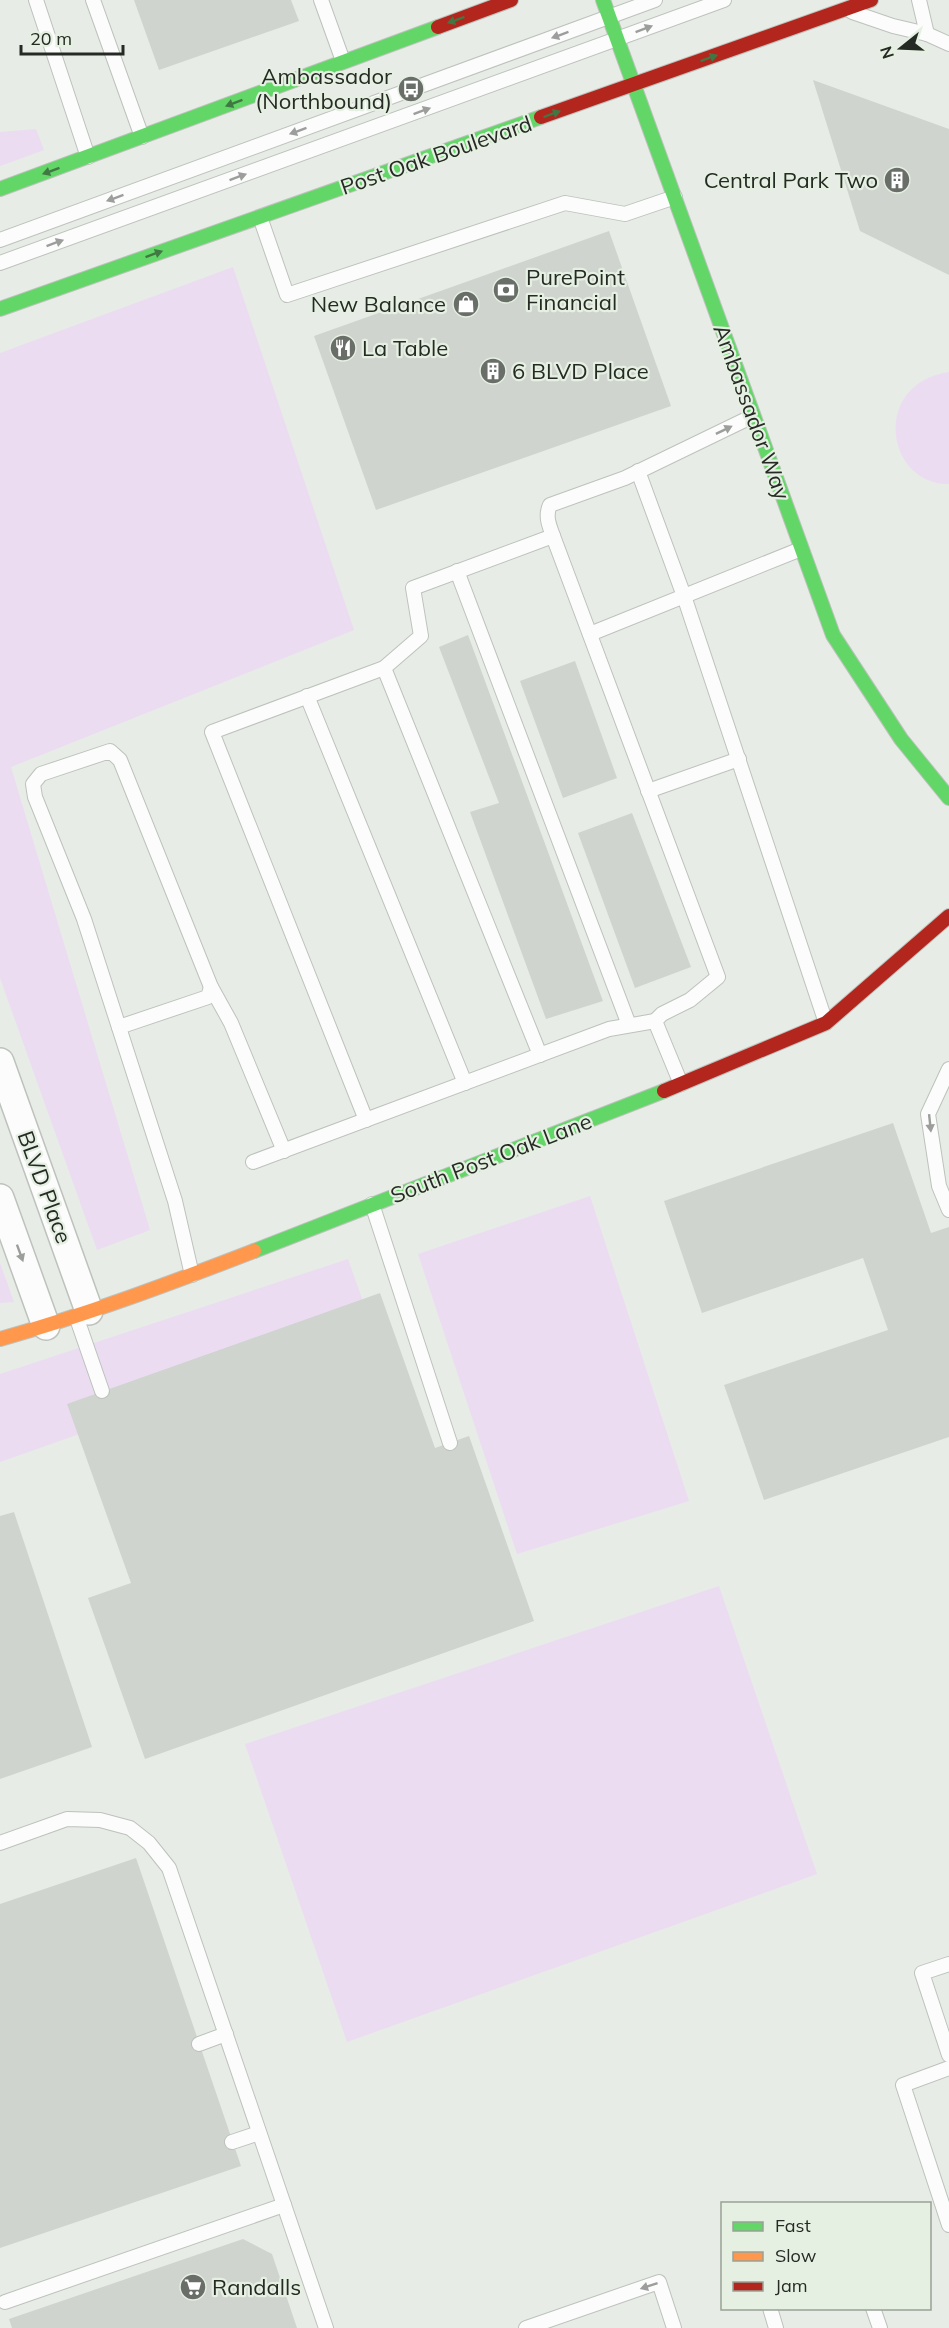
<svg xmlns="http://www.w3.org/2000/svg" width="949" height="2328" font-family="Mulish,sans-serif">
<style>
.green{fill:#ebdcf2}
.building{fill:#cfd4ce}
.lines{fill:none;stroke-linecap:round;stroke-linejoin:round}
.lane-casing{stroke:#bdc2bc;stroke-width:16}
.street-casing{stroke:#bdc2bc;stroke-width:30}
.fast-casing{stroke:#bdc2bc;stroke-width:16}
.slow-casing{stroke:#bdc2bc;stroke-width:16}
.jam-casing{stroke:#bdc2bc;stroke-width:16}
.lane{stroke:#fbfcfb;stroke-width:14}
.street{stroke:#fbfcfb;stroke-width:27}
.fast{stroke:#63d668;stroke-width:14}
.slow{stroke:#ff974d;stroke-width:14}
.jam{stroke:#b3261e;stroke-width:14}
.oneway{fill:#417743}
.oneway2{fill:#9b9e9a}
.labels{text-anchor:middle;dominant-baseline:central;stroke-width:4.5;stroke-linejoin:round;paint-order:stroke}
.poi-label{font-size:22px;fill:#262a24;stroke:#e5f0e2;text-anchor:start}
.street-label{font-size:22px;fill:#262a24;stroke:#e5f0e2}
</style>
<rect width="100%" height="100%" fill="#e7ece6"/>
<g class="green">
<polygon points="36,129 44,150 0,166 0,132"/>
<polygon points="233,267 354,630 11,767 150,1230 97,1250 0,978 0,353"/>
<path d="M949,372v112c-63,1 -79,-100 0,-112z"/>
<polygon points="590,1196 689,1501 517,1554 418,1254"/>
<polygon points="348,1259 373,1330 0,1462 0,1374"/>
<polygon points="0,1263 14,1302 0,1303"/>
<polygon points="719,1586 817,1874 347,2042 245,1744"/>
</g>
<g class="building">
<polygon points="134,0 291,0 299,21 159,70"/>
<polygon points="813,80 949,129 949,275 860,231"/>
<polygon points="609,231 671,406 376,510 314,336"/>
<polygon points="468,635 603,1001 546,1019 470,812 499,803 439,647"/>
<polygon points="575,661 617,778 563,798 520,681"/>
<polygon points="632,813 691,967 635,988 578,833"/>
<polygon points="893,1123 931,1233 949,1227 949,1437 764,1500 724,1385 888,1330 863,1258 702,1313 664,1201"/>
<polygon points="380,1293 435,1448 469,1436 534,1621 145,1759 88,1598 131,1583 67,1404"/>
<polygon points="14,1512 92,1747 0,1779 0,1516"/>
<polygon points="136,1858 241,2166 0,2248 0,1904"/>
<polygon points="243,2239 272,2254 297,2328 12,2328 9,2319"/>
</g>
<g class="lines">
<defs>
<g id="lane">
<polyline points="36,0 88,157"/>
<polyline points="93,0 142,137"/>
<polyline points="321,0 343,61"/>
<polyline points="919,0 927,34"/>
<polyline points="852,12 893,26 927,34 949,44"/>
<polyline points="260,217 287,295 565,203 625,214 675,197"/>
<polyline points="0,240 655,0"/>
<polyline points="0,263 724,0"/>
<polyline points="638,471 684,596 826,1023"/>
<polyline points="457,571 629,1025"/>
<polyline points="590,634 801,549"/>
<polyline points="384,668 540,1055"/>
<polyline points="307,696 465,1083"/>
<polyline points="648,791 739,759"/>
<polyline points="119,1027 208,997 211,987"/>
<polyline points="949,1069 928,1114 939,1186 949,1210"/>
<path d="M681,1084l-26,-63 7,-7 28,-14 28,-23 -165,-441c-4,-11 -8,-20 -3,-31l75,-27 128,-62"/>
<polyline points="366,1120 212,732 384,668 421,636 413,588 553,536"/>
<polyline points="253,1162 609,1029 655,1021"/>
<polyline points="372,1204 450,1443"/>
<polyline points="192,1275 175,1201 84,919 35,797 33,784 41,774 110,751 120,760 211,987 231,1023 284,1151"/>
<polyline points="76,1316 102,1391"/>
<polyline points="0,1843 67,1819 100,1820 130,1828 149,1843 169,1868 326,2328"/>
<polyline points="949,1964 922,1973 949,2055"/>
<polyline points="199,2044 226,2034"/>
<polyline points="949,2068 903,2085 949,2225"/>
<polyline points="232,2142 259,2133"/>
<polyline points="5,2302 284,2205"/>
<polyline points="770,2308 776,2328"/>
<polyline points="873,2308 880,2328"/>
<polyline points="526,2328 659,2282 674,2328"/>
</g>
<g id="street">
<polyline points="0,1062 89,1311"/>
<polyline points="0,1198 46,1326"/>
</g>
<g id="fast">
<polyline points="603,0 833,635 901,739 949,798"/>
<polyline points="0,189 438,27"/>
<polyline points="0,309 541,117"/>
<polyline points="254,1251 664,1091"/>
</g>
<path id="slow" d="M0,1339c86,-24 171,-56 254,-88"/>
<g id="jam">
<polyline points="438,27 511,0"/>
<polyline points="541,117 871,0"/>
<polyline points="664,1091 826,1023 949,916"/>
</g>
</defs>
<use href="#lane" class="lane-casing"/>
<use href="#street" class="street-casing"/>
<use href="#fast" class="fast-casing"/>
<use href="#slow" class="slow-casing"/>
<use href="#jam" class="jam-casing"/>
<use href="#lane" class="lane"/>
<use href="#street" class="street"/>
<use href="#fast" class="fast"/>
<use href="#slow" class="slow"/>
<use href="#jam" class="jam"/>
</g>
<defs><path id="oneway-solid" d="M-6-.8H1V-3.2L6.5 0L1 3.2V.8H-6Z" transform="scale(1.5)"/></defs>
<g class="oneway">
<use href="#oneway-solid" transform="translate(456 20) rotate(160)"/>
<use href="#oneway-solid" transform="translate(709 58) rotate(-20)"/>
<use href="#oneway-solid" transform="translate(234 103) rotate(159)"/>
<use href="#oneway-solid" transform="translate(552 114) rotate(-20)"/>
<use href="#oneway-solid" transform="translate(51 171) rotate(160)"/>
<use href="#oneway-solid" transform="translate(154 254) rotate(-20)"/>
</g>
<g class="oneway2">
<use href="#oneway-solid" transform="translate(644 29) rotate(-21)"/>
<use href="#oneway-solid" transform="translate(560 35) rotate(160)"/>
<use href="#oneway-solid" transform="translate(422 111) rotate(-20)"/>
<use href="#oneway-solid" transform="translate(298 131) rotate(160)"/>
<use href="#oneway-solid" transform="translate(238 177) rotate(-20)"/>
<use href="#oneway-solid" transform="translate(115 198) rotate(160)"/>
<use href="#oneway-solid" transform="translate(55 243) rotate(-20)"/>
<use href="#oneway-solid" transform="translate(724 430) rotate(-26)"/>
<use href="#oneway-solid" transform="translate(930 1123) rotate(84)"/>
<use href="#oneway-solid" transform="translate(20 1253) rotate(70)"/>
<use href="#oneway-solid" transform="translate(649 2286) rotate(162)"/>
</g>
<defs>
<symbol id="bus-disc" viewBox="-11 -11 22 22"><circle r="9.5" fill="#6a6e68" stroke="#e5f0e2"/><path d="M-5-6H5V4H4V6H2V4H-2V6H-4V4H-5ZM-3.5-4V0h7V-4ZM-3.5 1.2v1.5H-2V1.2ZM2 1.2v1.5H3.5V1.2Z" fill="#fff"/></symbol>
<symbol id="building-disc" viewBox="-11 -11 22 22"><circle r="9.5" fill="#6a6e68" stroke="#e5f0e2"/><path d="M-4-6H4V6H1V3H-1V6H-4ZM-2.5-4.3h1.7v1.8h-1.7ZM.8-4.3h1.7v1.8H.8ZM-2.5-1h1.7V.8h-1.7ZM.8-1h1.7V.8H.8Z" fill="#fff"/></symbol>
<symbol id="bank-disc" viewBox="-11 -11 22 22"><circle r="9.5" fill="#6a6e68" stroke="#e5f0e2"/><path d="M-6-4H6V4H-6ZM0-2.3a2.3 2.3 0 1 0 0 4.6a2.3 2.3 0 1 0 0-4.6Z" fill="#fff"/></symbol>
<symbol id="shop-disc" viewBox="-11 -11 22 22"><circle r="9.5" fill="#6a6e68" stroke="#e5f0e2"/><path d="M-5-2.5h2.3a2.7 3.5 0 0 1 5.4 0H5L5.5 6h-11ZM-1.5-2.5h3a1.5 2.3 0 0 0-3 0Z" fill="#fff"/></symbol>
<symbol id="restaurant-disc" viewBox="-11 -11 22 22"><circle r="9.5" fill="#6a6e68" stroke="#e5f0e2"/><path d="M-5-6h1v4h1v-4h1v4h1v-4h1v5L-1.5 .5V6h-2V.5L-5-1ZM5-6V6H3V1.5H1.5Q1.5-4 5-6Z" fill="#fff"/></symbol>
<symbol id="supermarket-disc" viewBox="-11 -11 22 22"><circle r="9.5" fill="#6a6e68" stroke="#e5f0e2"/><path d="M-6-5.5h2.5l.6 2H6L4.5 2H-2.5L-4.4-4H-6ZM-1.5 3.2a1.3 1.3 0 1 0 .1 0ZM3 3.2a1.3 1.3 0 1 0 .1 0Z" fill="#fff"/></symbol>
</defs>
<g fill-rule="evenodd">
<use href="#bus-disc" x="396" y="74" width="30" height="30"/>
<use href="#building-disc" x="882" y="165" width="30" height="30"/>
<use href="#bank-disc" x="491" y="275" width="30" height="30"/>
<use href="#shop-disc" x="451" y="289" width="30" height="30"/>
<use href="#restaurant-disc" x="328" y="333" width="30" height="30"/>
<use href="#building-disc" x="478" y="356" width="30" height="30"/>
<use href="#supermarket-disc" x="178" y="2272" width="30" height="30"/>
</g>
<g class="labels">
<g class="poi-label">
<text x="392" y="76" text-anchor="end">Ambassador<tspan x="392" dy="25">(Northbound)</tspan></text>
<text x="878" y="180" text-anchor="end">Central Park Two</text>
<text x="526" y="277">PurePoint<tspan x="526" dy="25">Financial</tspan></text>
<text x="446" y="304" text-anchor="end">New Balance</text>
<text x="362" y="348">La Table</text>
<text x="512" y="371">6 BLVD Place</text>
<text x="212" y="2287">Randalls</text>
</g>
<g class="street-label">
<text transform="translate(436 155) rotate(-19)">Post Oak Boulevard</text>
<text transform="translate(752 412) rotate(70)">Ambassador Way</text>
<text transform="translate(491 1158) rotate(-21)">South Post Oak Lane</text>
<text transform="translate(45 1187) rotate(70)">BLVD Place</text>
</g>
</g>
<rect x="721" y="2202" width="210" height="108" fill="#e5f0e2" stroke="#99a196" stroke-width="1.5"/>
<rect x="733" y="2222" width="30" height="9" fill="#63d668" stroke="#99a196" stroke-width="1.5"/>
<text x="775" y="2232" font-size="18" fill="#262a24">Fast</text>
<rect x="733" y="2252" width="30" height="9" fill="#ff974d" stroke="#99a196" stroke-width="1.5"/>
<text x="775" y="2262" font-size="18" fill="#262a24">Slow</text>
<rect x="733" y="2282" width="30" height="9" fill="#b3261e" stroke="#99a196" stroke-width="1.5"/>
<text x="775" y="2292" font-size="18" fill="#262a24">Jam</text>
<g transform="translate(901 48) rotate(252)" stroke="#e5f0e2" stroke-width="4.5" paint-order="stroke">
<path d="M0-4.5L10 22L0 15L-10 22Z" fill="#262a24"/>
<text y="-9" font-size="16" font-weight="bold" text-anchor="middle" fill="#262a24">N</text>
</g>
<path d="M21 45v9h102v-9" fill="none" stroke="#262a24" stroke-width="3"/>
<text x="30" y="45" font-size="18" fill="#262a24" stroke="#e5f0e2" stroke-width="4.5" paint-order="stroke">20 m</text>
</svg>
